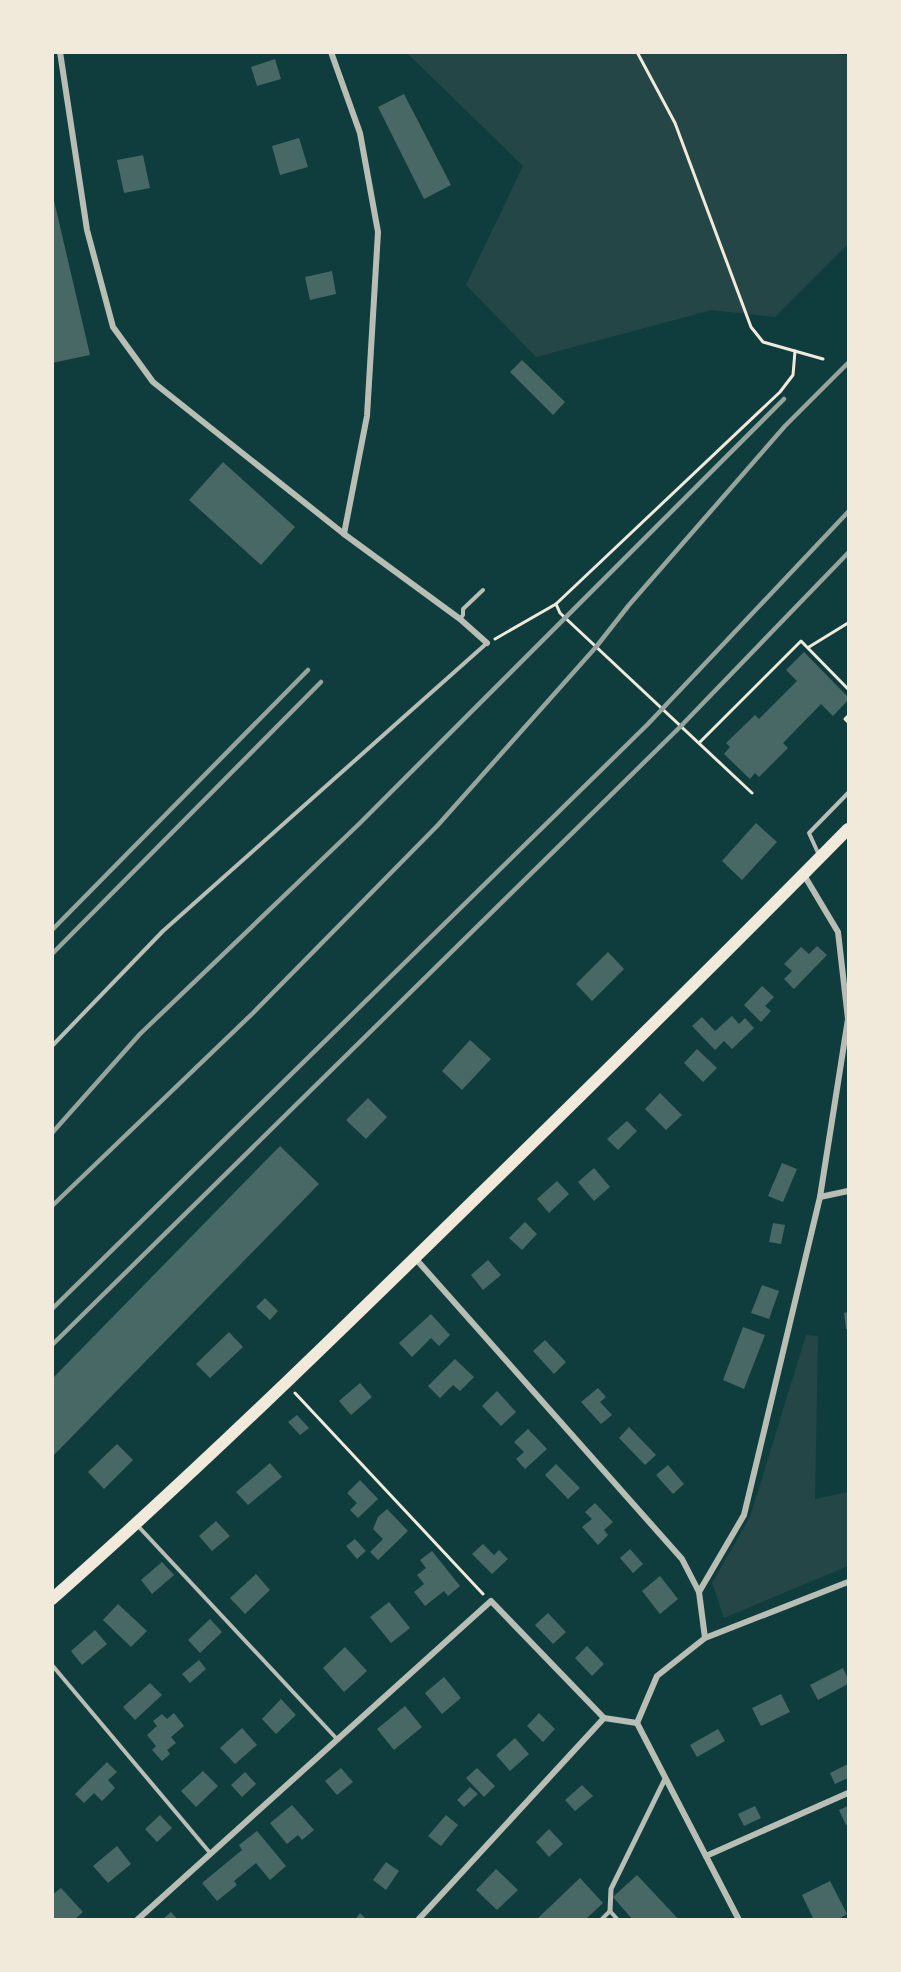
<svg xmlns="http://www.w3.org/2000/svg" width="901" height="1972" font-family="Manrope,sans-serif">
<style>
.green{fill:#244646}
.building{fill:#486865}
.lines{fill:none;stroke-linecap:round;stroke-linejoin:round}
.path{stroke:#f1e9da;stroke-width:3}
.service{stroke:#b8beb3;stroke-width:4}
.pedestrian{stroke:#b8beb3;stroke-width:5}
.minor{stroke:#b8beb3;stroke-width:6}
.primary{stroke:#f1e9da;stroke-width:12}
.rail{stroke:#97a49c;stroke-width:4.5}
</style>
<rect width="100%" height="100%" fill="#0f3d3e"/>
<g class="green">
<polygon points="827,52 848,56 848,244 775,317 712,310 536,357 466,285 523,166 407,53"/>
<polygon points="806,1335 818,1336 815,1499 848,1492 848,1566 724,1618 712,1583 750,1517"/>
</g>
<g class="building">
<polygon points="275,59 281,79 257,86 251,67"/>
<polygon points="404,94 451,185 424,199 378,107"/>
<polygon points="299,138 308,167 280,175 272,146"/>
<polygon points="143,155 150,188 124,193 117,160"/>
<polygon points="52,192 90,355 52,363"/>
<polygon points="332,271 336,294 310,300 305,277"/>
<polygon points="522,360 565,402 553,415 510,372"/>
<polygon points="223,462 295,527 261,565 189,500"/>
<polygon points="804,652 848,697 848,700 833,716 821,704 783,743 788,748 759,777 755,773 750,779 724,754 730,747 726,743 755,715 759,719 797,681 786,670"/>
<polygon points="756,823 777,842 742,880 722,861"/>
<polygon points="817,946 827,955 794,989 784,979 792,971 784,964 801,947 809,954"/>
<polygon points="608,952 624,969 592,1001 576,984"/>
<polygon points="762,986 774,997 765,1006 771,1011 761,1022 744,1005"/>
<polygon points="732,1016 739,1024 745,1018 754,1028 732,1049 724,1041 715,1050 692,1026 702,1017 715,1031"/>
<polygon points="470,1040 491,1059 462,1090 442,1071"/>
<polygon points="697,1049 717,1068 703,1082 684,1063"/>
<polygon points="660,1093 682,1115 666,1130 645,1109"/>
<polygon points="368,1098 387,1117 366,1139 346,1120"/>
<polygon points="627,1121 637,1131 618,1150 607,1139"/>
<polygon points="280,1146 319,1184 52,1457 52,1379"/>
<polygon points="782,1163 797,1169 783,1202 768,1196"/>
<polygon points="594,1168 610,1187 594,1201 578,1182"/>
<polygon points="557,1181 569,1194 549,1213 537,1199"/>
<polygon points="525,1222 537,1234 522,1250 509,1238"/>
<polygon points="773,1223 785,1225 781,1244 769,1242"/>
<polygon points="488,1260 501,1275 483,1290 471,1275"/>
<polygon points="762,1285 779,1291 769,1319 751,1313"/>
<polygon points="265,1298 278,1311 270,1320 256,1307"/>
<polygon points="848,1312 848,1329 846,1329 844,1313"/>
<polygon points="431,1314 450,1335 439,1346 431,1338 412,1357 399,1343"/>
<polygon points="743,1327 765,1335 744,1389 723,1380"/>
<polygon points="229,1332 243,1347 210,1378 196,1364"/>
<polygon points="545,1340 566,1362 554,1374 533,1351"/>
<polygon points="455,1359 474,1377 460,1391 453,1385 440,1398 428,1386"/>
<polygon points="360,1383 372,1397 351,1415 339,1401"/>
<polygon points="598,1388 606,1397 600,1402 612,1415 601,1424 581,1402"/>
<polygon points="497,1391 516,1412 501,1426 482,1406"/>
<polygon points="297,1415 309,1428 300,1435 288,1422"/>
<polygon points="629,1427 656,1455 645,1465 619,1438"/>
<polygon points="528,1429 547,1449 525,1469 516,1459 524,1452 514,1442"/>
<polygon points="117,1444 133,1460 104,1489 88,1472"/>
<polygon points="270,1463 282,1477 248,1505 236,1492"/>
<polygon points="556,1464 580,1488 568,1499 545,1475"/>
<polygon points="668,1465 684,1484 673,1494 656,1475"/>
<polygon points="360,1480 378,1499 358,1518 350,1510 357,1503 347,1493"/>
<polygon points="595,1503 613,1522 604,1530 608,1535 598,1545 582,1527 592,1519 585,1512"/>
<polygon points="387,1509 408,1531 378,1560 370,1552 383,1539 373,1529 378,1517"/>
<polygon points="216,1521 230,1536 212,1551 199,1536"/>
<polygon points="355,1539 366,1551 357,1559 346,1546"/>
<polygon points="483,1544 494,1555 499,1550 508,1559 492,1574 472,1554"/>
<polygon points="630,1549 643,1564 633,1573 620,1558"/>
<polygon points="432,1551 460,1586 448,1596 444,1591 425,1606 414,1592 424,1584 417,1575 426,1568 420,1560"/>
<polygon points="162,1562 174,1575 152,1594 141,1580"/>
<polygon points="256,1574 270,1590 245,1614 230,1598"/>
<polygon points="660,1576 678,1599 660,1614 642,1591"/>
<polygon points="389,1602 410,1628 391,1643 370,1617"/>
<polygon points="118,1604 147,1631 131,1647 103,1620"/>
<polygon points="548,1613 566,1632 553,1644 535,1625"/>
<polygon points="210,1619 222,1632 200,1653 188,1640"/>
<polygon points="95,1630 107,1644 82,1665 71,1651"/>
<polygon points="587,1646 604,1664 592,1676 575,1658"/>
<polygon points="345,1647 367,1671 344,1692 323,1668"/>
<polygon points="199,1660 206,1669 190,1683 182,1674"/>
<polygon points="843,1668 848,1679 848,1684 818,1700 810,1685"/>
<polygon points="444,1677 461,1698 442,1714 425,1693"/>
<polygon points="150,1683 162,1695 135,1720 123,1707"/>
<polygon points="781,1694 790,1712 761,1726 752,1708"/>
<polygon points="281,1699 296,1715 276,1734 262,1719"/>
<polygon points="405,1706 422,1727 394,1750 377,1729"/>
<polygon points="174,1713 184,1726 171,1737 176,1743 167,1750 170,1754 162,1761 152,1750 156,1746 147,1735 157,1726 153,1721 162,1714 167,1719"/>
<polygon points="539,1713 555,1729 543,1742 527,1726"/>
<polygon points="242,1728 257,1745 235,1764 220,1748"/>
<polygon points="718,1729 725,1741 697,1757 690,1745"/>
<polygon points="515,1738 529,1754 510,1771 496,1755"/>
<polygon points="107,1762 117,1772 108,1780 115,1788 102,1801 94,1793 84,1803 75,1794"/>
<polygon points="848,1764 848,1778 835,1784 830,1773"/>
<polygon points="341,1768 353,1782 337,1795 325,1781"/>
<polygon points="477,1768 495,1786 484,1797 466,1778"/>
<polygon points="203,1771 218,1786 196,1807 181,1791"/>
<polygon points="245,1772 256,1784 242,1797 231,1785"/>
<polygon points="582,1785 593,1796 575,1811 565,1800"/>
<polygon points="470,1787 478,1794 464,1807 457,1800"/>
<polygon points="292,1805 314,1830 302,1840 298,1835 287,1844 270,1823"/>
<polygon points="755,1806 761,1818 744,1826 738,1814"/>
<polygon points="848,1806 848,1824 846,1825 839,1810"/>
<polygon points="160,1815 172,1828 157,1842 145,1829"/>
<polygon points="446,1815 458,1825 441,1846 428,1836"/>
<polygon points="549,1829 563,1844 549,1857 536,1842"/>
<polygon points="257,1831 286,1866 270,1880 256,1863 234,1881 237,1885 217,1901 202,1883 242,1850 239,1845"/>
<polygon points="117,1846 131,1864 108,1883 93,1866"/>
<polygon points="386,1862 399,1871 386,1890 373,1880"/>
<polygon points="496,1869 518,1890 497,1910 476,1890"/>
<polygon points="637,1875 679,1920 633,1920 613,1897"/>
<polygon points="580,1878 603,1903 585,1920 536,1920"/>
<polygon points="830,1881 847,1914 837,1920 814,1920 802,1895"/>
<polygon points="61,1888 83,1912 74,1920 52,1920 52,1895"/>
<polygon points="171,1912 178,1920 162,1920"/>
<polygon points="360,1913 367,1920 355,1920"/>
</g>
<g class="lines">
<g class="path">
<polyline points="637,52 675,123 751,327 763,342 823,359"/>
<polyline points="495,639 556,604"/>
<polyline points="809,647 848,623"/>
<polyline points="848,716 845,719 848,722"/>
<polyline points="699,743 801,641 848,689"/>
<polyline points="752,793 560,613 556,604 780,392 793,375 795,351"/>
<polyline points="295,1393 483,1594"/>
</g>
<g class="service">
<polyline points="460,619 463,615 463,609 483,590"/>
<polyline points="819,855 809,833 848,793"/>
<polyline points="52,1046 163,931 487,643"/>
<polyline points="137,1525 337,1739"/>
<polyline points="52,1665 211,1854"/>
<polyline points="601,1920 610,1911 618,1920"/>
</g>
<polyline class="pedestrian" points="610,1911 611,1889 665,1779"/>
<g class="minor">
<polyline points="60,52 87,230 113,327 153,382 344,534 460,619 487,643"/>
<polyline points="331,52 360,133 378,232 367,416 344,534"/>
<polyline points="820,1197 848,1191"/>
<polyline points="415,1258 682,1559 699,1592 705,1638"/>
<polyline points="699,1592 744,1515 820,1197 848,1019 838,932 804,875"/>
<polyline points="637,1723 739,1920"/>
<polyline points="706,1856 848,1793"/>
<polyline points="137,1920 491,1601 604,1718"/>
<polyline points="418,1920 604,1718 637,1723 657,1676 705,1638 848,1582"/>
</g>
<path class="primary" d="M52,1599c145,-128 283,-263 421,-398 126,-123 251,-246 375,-372"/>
<g class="rail">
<polyline points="52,930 308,670"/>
<polyline points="52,954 321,682"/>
<polyline points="52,1133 140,1034 359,824 784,399"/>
<polyline points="52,1206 253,1013 438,825 596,647 629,605 785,426 848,363"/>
<polyline points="52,1309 648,724 848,512"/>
<polyline points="52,1345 681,726 848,553"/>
</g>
</g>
<rect width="901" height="1972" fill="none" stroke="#f1e9da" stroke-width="108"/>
</svg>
